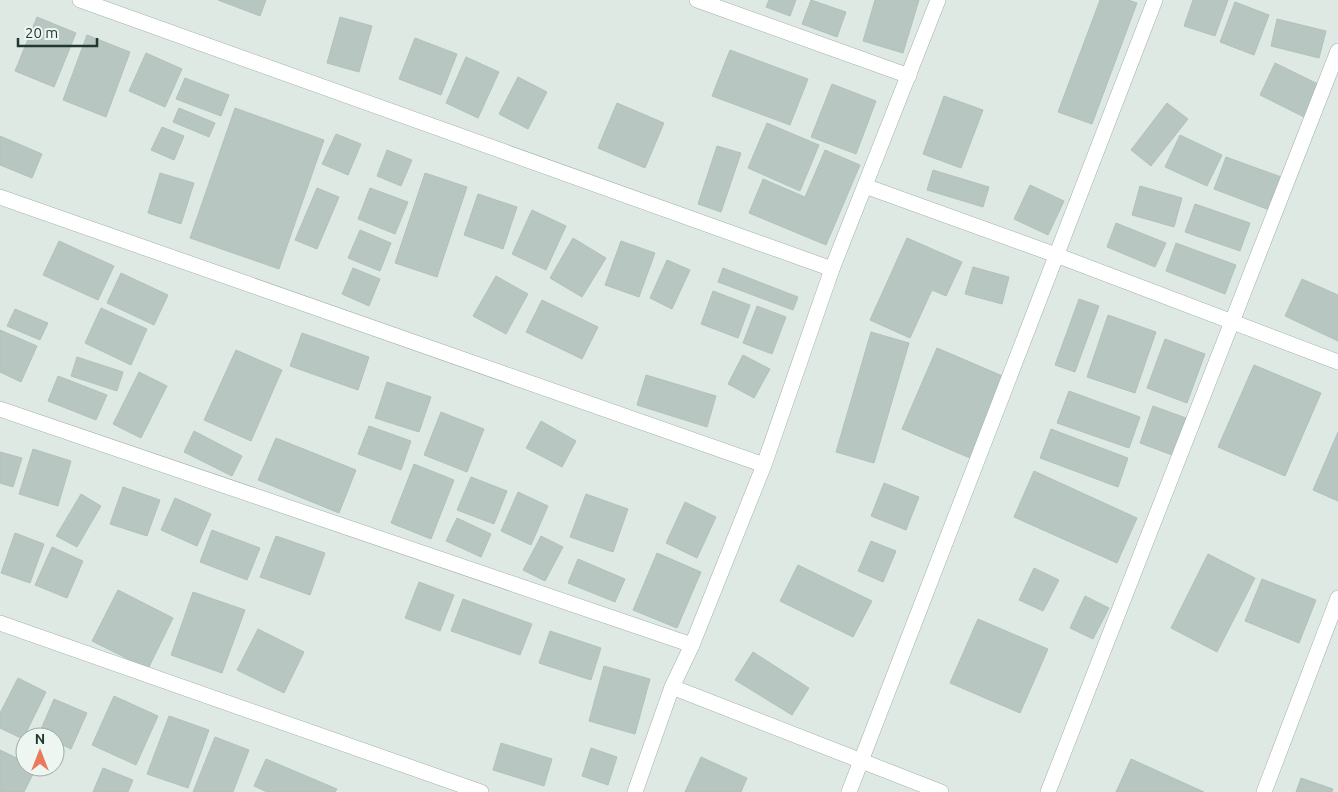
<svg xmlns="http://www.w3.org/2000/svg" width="1338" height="792" font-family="Ubuntu,sans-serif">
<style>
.building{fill:#b7c6c0;stroke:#b1c2bb}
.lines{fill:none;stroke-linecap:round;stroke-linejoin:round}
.minor-casing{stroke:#a2b0ab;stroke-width:16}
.minor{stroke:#fff;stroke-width:15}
</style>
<rect width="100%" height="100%" fill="#dee9e4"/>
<g class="building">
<polygon points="218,0 266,0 260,16"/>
<polygon points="769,0 796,0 790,16 766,7"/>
<polygon points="811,0 846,12 837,37 802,24"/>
<polygon points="875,0 919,0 903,53 863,41"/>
<polygon points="1100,0 1128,0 1137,3 1092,124 1058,112"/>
<polygon points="1193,0 1228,0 1215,36 1184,26"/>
<polygon points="1235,2 1269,15 1254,55 1220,42"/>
<polygon points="37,17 76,33 54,87 15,71"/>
<polygon points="340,17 372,26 359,72 327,63"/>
<polygon points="1277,19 1326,31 1319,58 1271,46"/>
<polygon points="87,35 130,52 106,117 63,100"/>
<polygon points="415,38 457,54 441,95 399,79"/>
<polygon points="730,50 808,79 790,125 712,96"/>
<polygon points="146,53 182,69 165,107 129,91"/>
<polygon points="466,57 499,72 478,118 446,103"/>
<polygon points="1275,63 1320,85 1304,117 1260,95"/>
<polygon points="518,77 547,92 528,129 499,114"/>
<polygon points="185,78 229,95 221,116 176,99"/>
<polygon points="832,84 876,101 856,154 811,137"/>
<polygon points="944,96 983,110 961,168 923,154"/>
<polygon points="617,103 664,123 645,168 598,148"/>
<polygon points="1167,103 1188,119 1151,166 1131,150"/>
<polygon points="179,108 215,123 209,137 173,122"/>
<polygon points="235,108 324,140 279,269 190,238"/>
<polygon points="767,123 819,145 800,191 748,168"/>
<polygon points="162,127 184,136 174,160 151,150"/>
<polygon points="336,134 361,144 348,175 322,164"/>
<polygon points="1180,135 1222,155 1207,186 1165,167"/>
<polygon points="0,136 42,154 32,178 0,165"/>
<polygon points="717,146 741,153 721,212 698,204"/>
<polygon points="387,150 412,160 401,186 377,176"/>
<polygon points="825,150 860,165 826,245 749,213 763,179 805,197"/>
<polygon points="1226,157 1284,178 1272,211 1214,189"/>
<polygon points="933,170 989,187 983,207 927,190"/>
<polygon points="160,173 194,183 181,224 148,213"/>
<polygon points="425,173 467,187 437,277 395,263"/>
<polygon points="1030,185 1064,201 1048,235 1014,219"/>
<polygon points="1140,186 1182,198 1174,227 1132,215"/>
<polygon points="317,188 339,197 317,249 295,240"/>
<polygon points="370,188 408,202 395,234 358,219"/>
<polygon points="478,194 517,207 503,249 464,235"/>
<polygon points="1195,204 1250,223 1240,251 1185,232"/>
<polygon points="532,210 566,226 546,270 512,254"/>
<polygon points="1116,223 1166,243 1155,267 1107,247"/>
<polygon points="360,230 391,243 380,271 348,258"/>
<polygon points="573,238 606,258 582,297 550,278"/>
<polygon points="907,238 962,262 946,296 932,290 910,338 870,320"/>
<polygon points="59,241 114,266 98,300 43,275"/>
<polygon points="621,241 655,253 639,297 605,285"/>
<polygon points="1176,243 1236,265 1225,294 1166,271"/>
<polygon points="667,260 690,270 672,309 650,298"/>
<polygon points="973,267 1009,277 1002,304 965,294"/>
<polygon points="353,268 380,279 369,306 342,294"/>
<polygon points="723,268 798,297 793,310 718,282"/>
<polygon points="121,273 168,295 154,325 107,303"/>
<polygon points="496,276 528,294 506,334 473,316"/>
<polygon points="1302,279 1338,295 1338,341 1285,316"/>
<polygon points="713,291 750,305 738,338 701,324"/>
<polygon points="1079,299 1099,306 1075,372 1055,365"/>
<polygon points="542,300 598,327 582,359 526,332"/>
<polygon points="757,306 786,317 772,354 743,343"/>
<polygon points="101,308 147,329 131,365 85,343"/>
<polygon points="15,309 48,323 40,340 7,326"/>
<polygon points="1108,315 1156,332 1135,393 1087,377"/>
<polygon points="0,330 37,346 21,382 0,372"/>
<polygon points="871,332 909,343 874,463 836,452"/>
<polygon points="302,333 369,357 358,390 290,366"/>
<polygon points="1165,339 1205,354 1187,403 1147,388"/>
<polygon points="937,348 1005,377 970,458 902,429"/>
<polygon points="236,350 282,370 251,441 204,420"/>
<polygon points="743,355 770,369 754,398 728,384"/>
<polygon points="77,357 123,372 117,391 71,376"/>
<polygon points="1254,365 1321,393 1285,476 1218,447"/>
<polygon points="139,372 167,386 141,438 113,424"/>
<polygon points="646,375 716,396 707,427 637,405"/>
<polygon points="58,376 107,395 96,420 48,401"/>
<polygon points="387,382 431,397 419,432 375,418"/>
<polygon points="1069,391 1140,417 1129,448 1057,423"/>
<polygon points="1153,406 1186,418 1172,455 1140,443"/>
<polygon points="441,412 484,429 467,472 424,455"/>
<polygon points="541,421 576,441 562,467 526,448"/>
<polygon points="369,426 411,441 401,470 358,454"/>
<polygon points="1051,429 1128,458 1118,487 1040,458"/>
<polygon points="194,431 242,456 232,476 184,452"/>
<polygon points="1338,432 1338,501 1313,490"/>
<polygon points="276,438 356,470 339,513 258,480"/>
<polygon points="33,449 71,461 58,506 19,494"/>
<polygon points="0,452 22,458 13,487 0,483"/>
<polygon points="414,464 454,480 431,539 391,523"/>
<polygon points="1034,471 1137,518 1117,563 1014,517"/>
<polygon points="471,477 507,491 494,524 457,510"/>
<polygon points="884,483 919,497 906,530 871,516"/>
<polygon points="123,487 160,500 147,536 110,524"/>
<polygon points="518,492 548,506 531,545 501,531"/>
<polygon points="81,494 101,506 77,547 56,536"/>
<polygon points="586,494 628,509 613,552 570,537"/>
<polygon points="175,498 211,514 197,546 161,530"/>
<polygon points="685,502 716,517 697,558 666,543"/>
<polygon points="457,518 491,534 481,557 446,541"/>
<polygon points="212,530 260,548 247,580 200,562"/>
<polygon points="15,533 44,544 30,583 1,573"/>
<polygon points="276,536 325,553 310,595 260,577"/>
<polygon points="541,536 563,547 545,581 523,570"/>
<polygon points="871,541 896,551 883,582 858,571"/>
<polygon points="52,547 83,561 67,598 35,585"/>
<polygon points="657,553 701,572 677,628 633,610"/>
<polygon points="1208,554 1255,578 1217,652 1171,628"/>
<polygon points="578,559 625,579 615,602 568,583"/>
<polygon points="798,565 872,601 853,637 780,601"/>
<polygon points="1034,568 1059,580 1043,611 1019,600"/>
<polygon points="1262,579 1316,600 1299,643 1245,621"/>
<polygon points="419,582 454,595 440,631 405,618"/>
<polygon points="118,590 173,618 148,669 92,641"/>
<polygon points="193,592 245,610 222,673 171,655"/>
<polygon points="1085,596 1109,608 1093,639 1070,628"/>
<polygon points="463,599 532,624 520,655 451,631"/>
<polygon points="978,619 1048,649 1020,713 950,683"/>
<polygon points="258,629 304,652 284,693 237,670"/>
<polygon points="550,631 601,648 591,680 539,663"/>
<polygon points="753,652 809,688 792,715 735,680"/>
<polygon points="604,666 650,679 635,734 589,721"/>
<polygon points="18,678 46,692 23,739 0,728 0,713"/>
<polygon points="114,696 158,716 136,765 92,745"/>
<polygon points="54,699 87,713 71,749 55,741 55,737 39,734"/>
<polygon points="169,716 209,730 188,788 147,774"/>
<polygon points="215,737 249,750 233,792 193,792"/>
<polygon points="501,743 552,759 544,786 493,770"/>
<polygon points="591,748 617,757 608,785 582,776"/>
<polygon points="0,750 25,762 25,767 36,768 24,792 0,792"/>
<polygon points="701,757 747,778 741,792 685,792"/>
<polygon points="266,759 337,789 335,792 267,792 254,786"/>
<polygon points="1131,759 1204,792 1116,792"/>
<polygon points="103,768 133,780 128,792 93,792"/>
<polygon points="1301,778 1333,789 1332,792 1296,792"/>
</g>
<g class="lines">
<defs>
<g id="minor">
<polyline points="80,0 832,269"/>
<polyline points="697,0 909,76"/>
<polyline points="865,186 1056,255 1338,362"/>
<polyline points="0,197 764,465"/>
<polyline points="0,409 692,645"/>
<polyline points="0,623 481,792"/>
<polyline points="672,687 941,792"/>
<polyline points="635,792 672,687 692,645 764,465 832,269 938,0"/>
<polyline points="849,792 1155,0"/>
<polyline points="1048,792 1338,51"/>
<polyline points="1264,792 1338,598"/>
</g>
</defs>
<use href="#minor" class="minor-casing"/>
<use href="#minor" class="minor"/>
</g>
<g transform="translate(40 752)"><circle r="24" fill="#eef6f2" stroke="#9caaa5"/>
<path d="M0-4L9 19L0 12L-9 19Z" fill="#ea7a5b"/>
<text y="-8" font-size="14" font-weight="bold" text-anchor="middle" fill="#213831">N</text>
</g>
<path d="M18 38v8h79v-8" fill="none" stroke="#213831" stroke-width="2.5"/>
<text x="25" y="38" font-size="15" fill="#213831" stroke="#eef6f2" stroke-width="4" paint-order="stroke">20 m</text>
</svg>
